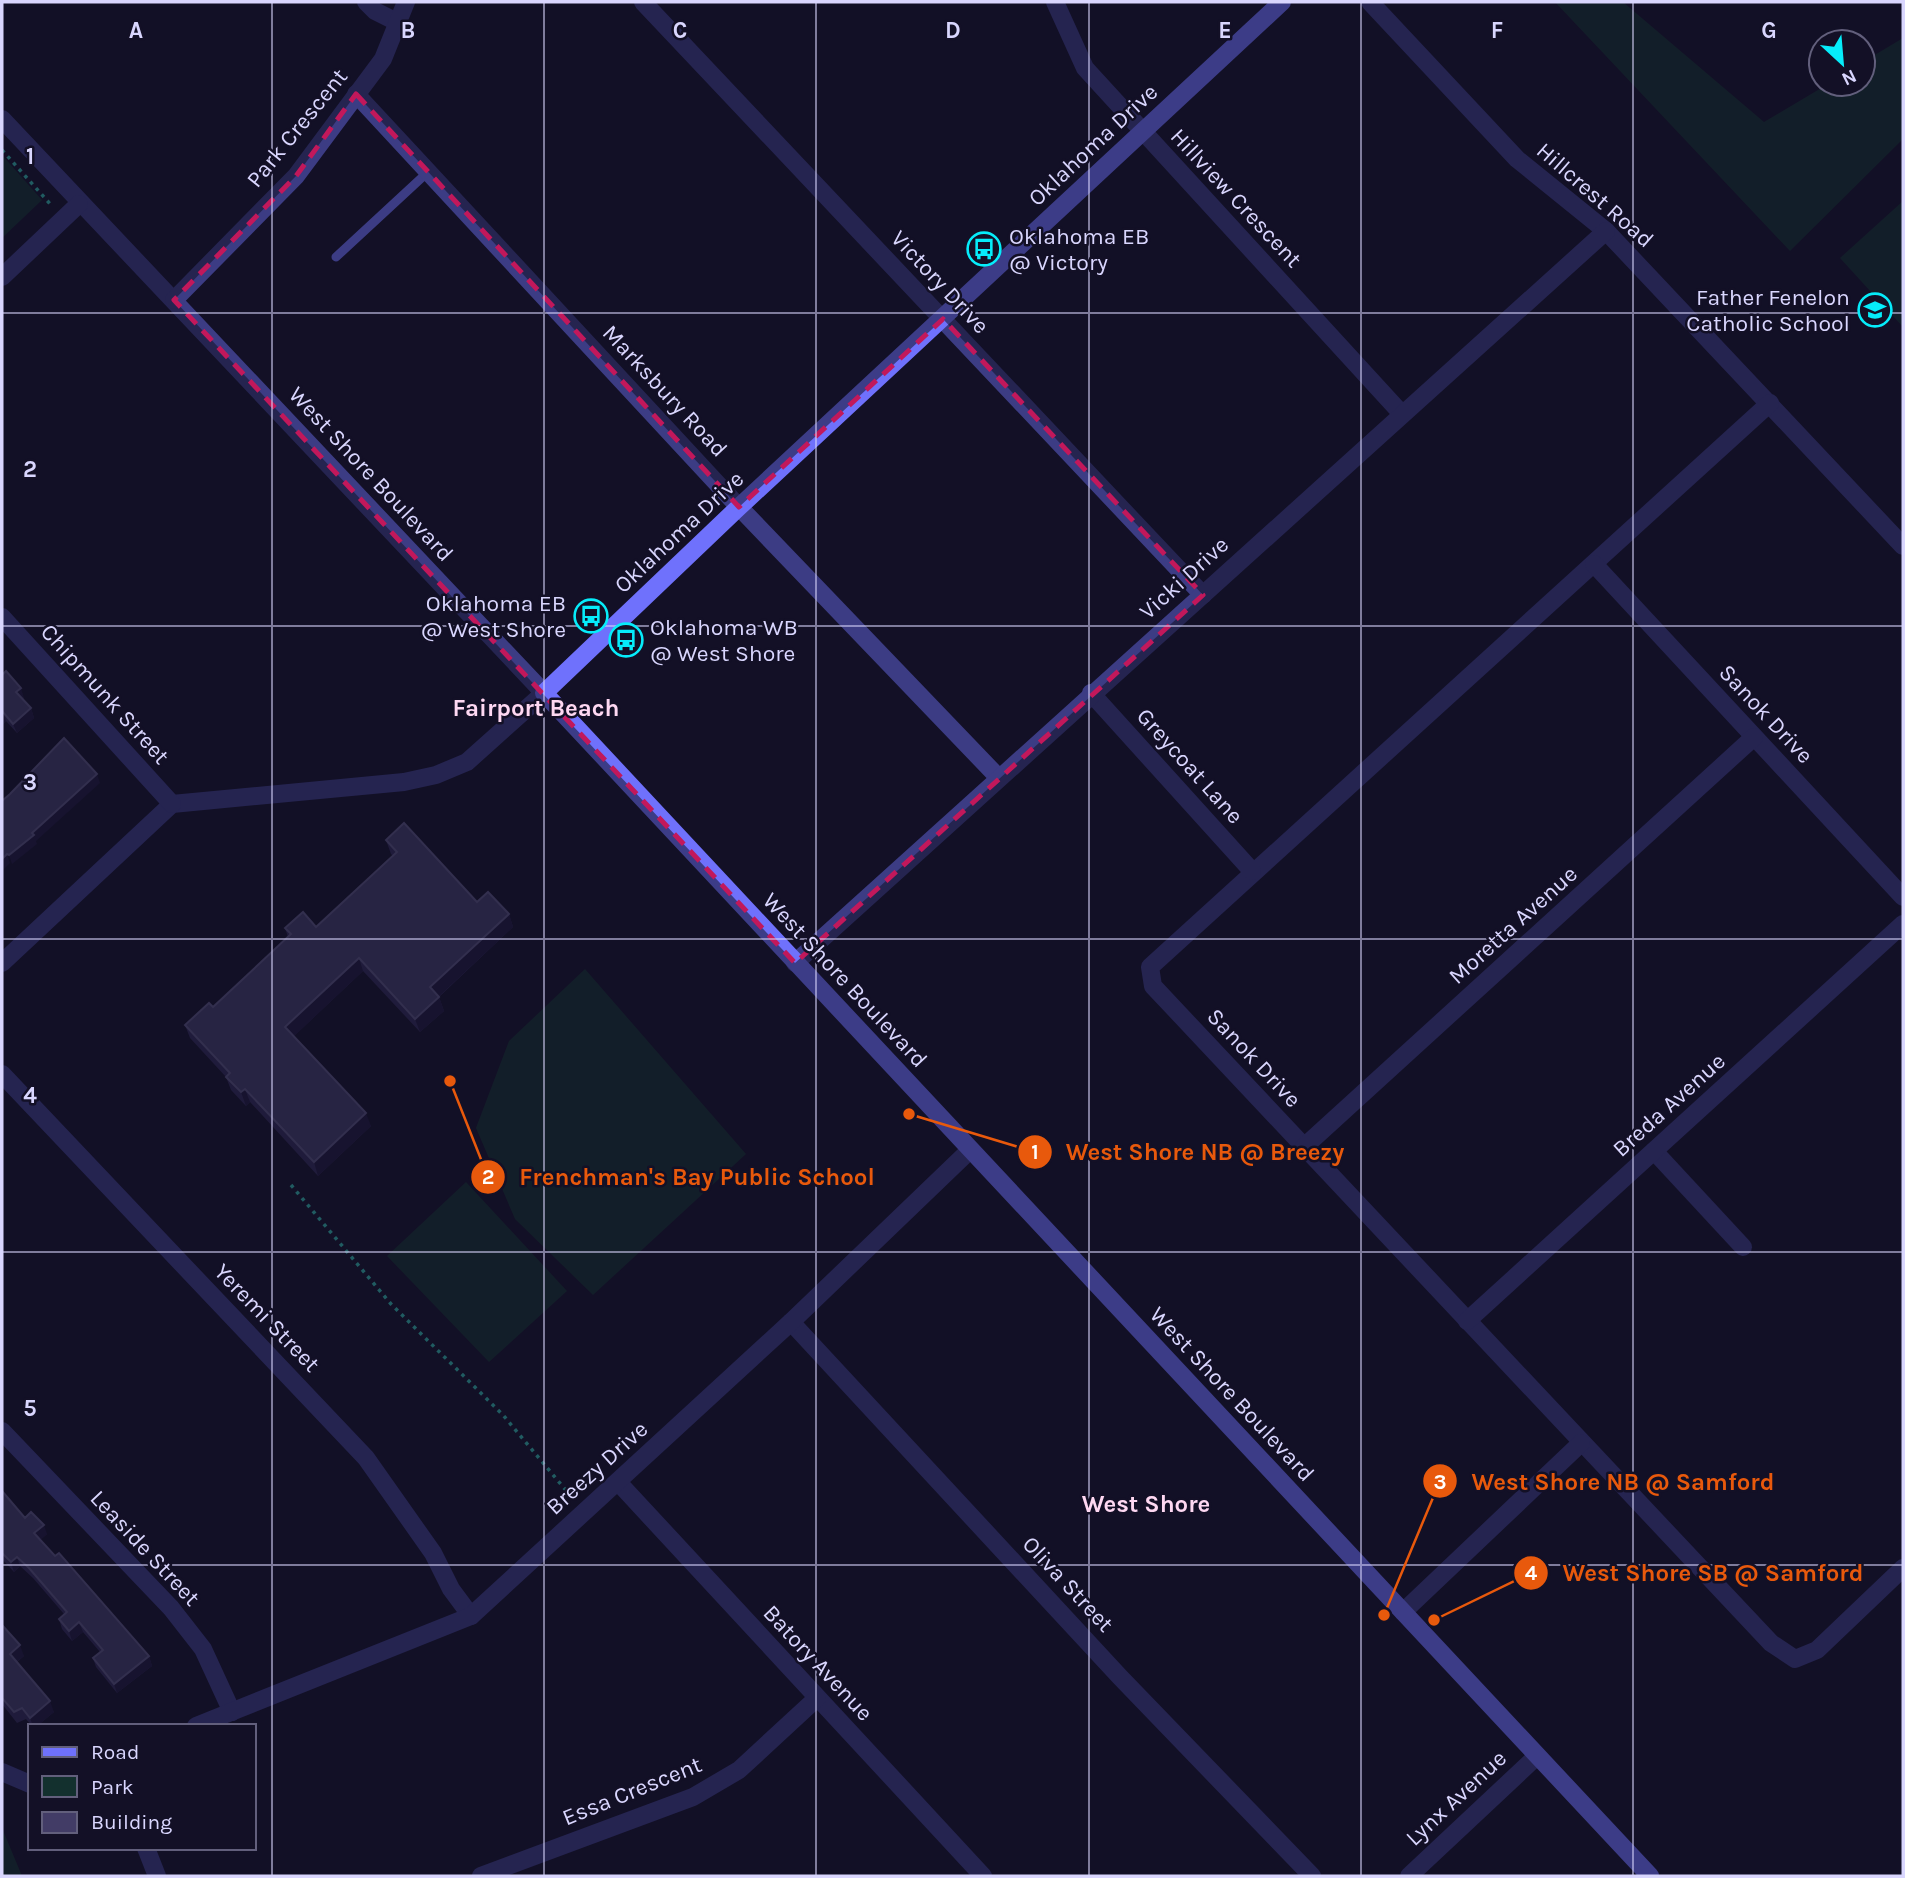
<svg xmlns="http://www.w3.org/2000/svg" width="1905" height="1878" font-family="Karla,sans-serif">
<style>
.green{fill:#13302e}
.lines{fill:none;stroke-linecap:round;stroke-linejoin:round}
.path{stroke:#32b6a9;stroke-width:3.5;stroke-dasharray:3.5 5;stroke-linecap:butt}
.lane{stroke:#3c3c84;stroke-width:9}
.street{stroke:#3c3c84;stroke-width:18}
.secondary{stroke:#6f71fc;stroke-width:18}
.wall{fill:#302954}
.shaded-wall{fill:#1d173a}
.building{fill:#423c66;stroke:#5a547e;stroke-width:2}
.marked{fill:none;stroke:#c2185b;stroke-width:5;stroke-dasharray:14 9;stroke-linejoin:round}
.grid{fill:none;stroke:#d9d6fe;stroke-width:2;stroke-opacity:0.55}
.labels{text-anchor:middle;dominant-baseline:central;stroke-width:5;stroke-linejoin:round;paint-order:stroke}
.street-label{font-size:23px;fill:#d9d6fe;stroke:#131026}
.poi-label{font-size:23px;fill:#d9d6fe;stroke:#131026;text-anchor:start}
.neighbourhood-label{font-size:24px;font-weight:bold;fill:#fed8f2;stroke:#131026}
.grid-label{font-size:23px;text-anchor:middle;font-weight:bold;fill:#d9d6fe;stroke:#131026;stroke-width:5;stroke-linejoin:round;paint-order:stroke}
.leader{fill:none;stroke:#e8590c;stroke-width:2.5}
.callout-dot{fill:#e8590c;stroke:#131026;stroke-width:2.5}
.mark-label{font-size:21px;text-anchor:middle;font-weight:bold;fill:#fff}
.callout-label{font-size:24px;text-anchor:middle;font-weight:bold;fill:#e8590c;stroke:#131026;stroke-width:5;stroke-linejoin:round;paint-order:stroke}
</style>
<rect width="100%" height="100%" fill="#131026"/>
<g class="green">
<polygon points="1555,2 1623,2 1764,122 1828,84 1863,84 1863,62 1903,38 1903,139 1790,251"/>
<polygon points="2,155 42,200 2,238"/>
<polygon points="1903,201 1903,327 1840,258"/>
<polygon points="585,969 746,1154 593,1295 515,1219 476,1128 509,1041"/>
<polygon points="466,1182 567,1291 489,1362 387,1256"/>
<polygon points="2,1828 22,1876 2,1876"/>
</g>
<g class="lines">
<g class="path">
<polyline points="2,150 52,206"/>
<polyline points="291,1185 391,1304 503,1415 569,1494"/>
</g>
<polyline class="lane" points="336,257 429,171"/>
<g class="street">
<polyline points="366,2 375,11 399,23"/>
<polyline points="643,2 1203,595"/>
<polyline points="1055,2 1085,68 1401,413"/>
<polyline points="1370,2 1517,159 1606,231 1903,546"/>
<polyline points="356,94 739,507 999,778"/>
<polyline points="2,119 544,693 467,762 436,775 404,782 172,804 2,963"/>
<polyline points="2,277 79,204"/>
<polyline points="174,300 296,176 383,59 406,2"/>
<polyline points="1770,403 1150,967 1153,986 1771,1643 1795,1659 1817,1650 1903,1568"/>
<polyline points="1594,564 1903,897"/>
<polyline points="2,617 172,804"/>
<polyline points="1091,693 1252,871"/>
<polyline points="795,963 1606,231"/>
<polyline points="2,1074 366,1458 433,1553 451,1589 471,1616"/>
<polyline points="1304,1147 1754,737"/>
<polyline points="1654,1151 1743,1247"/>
<polyline points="1467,1321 1903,924"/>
<polyline points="791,1322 1120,1677 1312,1876"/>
<polyline points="2,1431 171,1608 203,1649 232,1712"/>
<polyline points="618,1482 983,1876"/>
<polyline points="1403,1612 1581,1443"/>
<polyline points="196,1726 471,1616 791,1322 970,1150"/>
<polyline points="2,1772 30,1784"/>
<polyline points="146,1848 157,1876"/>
<polyline points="481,1876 693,1797 739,1770 817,1698"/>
<polyline points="1409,1876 1537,1756"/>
</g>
<polyline class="secondary" points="1282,2 739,507 544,693 1650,1876"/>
</g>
<g class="wall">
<polygon points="2,675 24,698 22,699 31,708 34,718 17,733 6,721 2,725"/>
<polygon points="386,840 477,902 509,914 513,927 439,997 444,1011 420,1032 363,971 294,1036 371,1126 318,1176 250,1102 246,1106 231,1090 226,1077 190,1038 185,1025 213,1007 288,937 285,928 316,927 393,856 391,854"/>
<polygon points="2,1491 25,1518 47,1534 40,1540 149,1656 152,1666 117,1693 96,1667 93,1658 100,1652 83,1632 72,1641 62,1629 59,1619 64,1614 33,1578 20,1566 14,1572 2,1559"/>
<polygon points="2,1625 24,1656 17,1662 54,1712 37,1726 32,1726 26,1719 17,1723 2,1704"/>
</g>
<g class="shaded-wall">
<polygon points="21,688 24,698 20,702 16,692"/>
<polygon points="31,708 34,718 17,733 13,724"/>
<polygon points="3,712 6,721 2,725 2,713"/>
<polygon points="97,774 100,783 36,841 37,844 12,864 9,855 32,833"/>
<polygon points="7,854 10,863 2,871 2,859"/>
<polygon points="509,914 513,927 435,1000 430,987"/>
<polygon points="359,958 363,971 290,1040 285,1027"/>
<polygon points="439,997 444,1011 420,1032 415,1019"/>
<polygon points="245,1089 250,1102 246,1106 241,1092"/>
<polygon points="366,1113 371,1126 318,1176 314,1162"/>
<polygon points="44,1525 47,1534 37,1543 34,1533"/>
<polygon points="17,1557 20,1566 14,1572 11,1562"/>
<polygon points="79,1622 83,1632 72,1641 69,1631"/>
<polygon points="20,1645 24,1656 14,1664 10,1654"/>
<polygon points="149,1656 152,1666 117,1693 114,1684"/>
<polygon points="50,1701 54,1712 37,1726 33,1726 30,1718"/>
</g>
<g class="building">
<polygon points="6,671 21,688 16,692 31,708 13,724 3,712 2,713 2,675"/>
<polygon points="64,738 97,774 32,833 34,835 9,855 7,854 2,859 2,801 10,794"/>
<polygon points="404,823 477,902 488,892 509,914 430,987 439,997 415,1019 359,958 285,1027 366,1113 314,1162 245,1089 241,1092 226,1077 230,1073 185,1025 209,1003 213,1007 291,934 285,928 303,912 316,927 397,852 386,840"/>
<polygon points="2,1491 25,1518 31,1512 44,1525 34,1533 55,1556 59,1553 149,1656 114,1684 93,1658 103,1650 79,1622 69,1631 59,1619 67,1612 29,1568 17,1557 11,1562 2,1553"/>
<polygon points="2,1625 20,1645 10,1654 50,1701 30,1718 22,1708 14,1712 2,1698"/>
</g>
<path d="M0 0H1905V1878H0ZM356,94l383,413 204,-188 260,276 -408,368 -621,-663 122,-124z" fill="#131026" fill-opacity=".55" fill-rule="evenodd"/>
<path class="marked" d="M356,94l383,413 204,-188 260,276 -408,368 -621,-663 122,-124z"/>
<path class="grid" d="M272,2v1874M544,2v1874M816,2v1874M1089,2v1874M1361,2v1874M1633,2v1874M2,313h1901M2,626h1901M2,939h1901M2,1252h1901M2,1565h1901"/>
<defs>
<symbol id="bus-ring" viewBox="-11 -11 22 22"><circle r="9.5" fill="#131026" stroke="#06ecfa" stroke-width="1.5"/><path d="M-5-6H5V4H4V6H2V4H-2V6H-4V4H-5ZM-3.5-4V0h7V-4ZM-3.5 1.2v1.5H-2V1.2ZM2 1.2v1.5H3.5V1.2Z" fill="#06ecfa"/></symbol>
<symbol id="school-ring" viewBox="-11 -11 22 22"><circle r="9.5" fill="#131026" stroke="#06ecfa" stroke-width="1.5"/><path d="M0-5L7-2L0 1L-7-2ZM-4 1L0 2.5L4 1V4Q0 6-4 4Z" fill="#06ecfa"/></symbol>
</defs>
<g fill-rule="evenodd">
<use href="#bus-ring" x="965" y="230" width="38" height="38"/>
<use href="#school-ring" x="1856" y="291" width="38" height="38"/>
<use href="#bus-ring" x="572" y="597" width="38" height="38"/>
<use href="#bus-ring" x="607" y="621" width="38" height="38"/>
</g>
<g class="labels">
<g class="street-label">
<text transform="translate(297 128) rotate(-51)">Park Crescent</text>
<text transform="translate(1093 145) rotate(-43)">Oklahoma Drive</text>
<text transform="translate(1595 195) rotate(41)">Hillcrest Road</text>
<text transform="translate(1236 198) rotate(47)">Hillview Crescent</text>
<text transform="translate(940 282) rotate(47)">Victory Drive</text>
<text transform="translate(665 391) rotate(47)">Marksbury Road</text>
<text transform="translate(371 474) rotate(47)">West Shore Boulevard</text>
<text transform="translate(679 532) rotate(-43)">Oklahoma Drive</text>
<text transform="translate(1184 578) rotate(-42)">Vicki Drive</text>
<text transform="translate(105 694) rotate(48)">Chipmunk Street</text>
<text transform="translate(1766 714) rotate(47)">Sanok Drive</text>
<text transform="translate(1190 766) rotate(48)">Greycoat Lane</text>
<text transform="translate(1513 925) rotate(-42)">Moretta Avenue</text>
<text transform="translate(845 980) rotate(47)">West Shore Boulevard</text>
<text transform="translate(1254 1058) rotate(47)">Sanok Drive</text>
<text transform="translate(1669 1105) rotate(-42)">Breda Avenue</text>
<text transform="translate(267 1318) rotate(46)">Yeremi Street</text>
<text transform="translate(1232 1394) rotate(47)">West Shore Boulevard</text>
<text transform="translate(597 1468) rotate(-42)">Breezy Drive</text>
<text transform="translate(145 1548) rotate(47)">Leaside Street</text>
<text transform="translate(1068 1584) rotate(47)">Oliva Street</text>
<text transform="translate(818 1663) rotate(47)">Batory Avenue</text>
<text transform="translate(632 1791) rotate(-22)">Essa Crescent</text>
<text transform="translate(1456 1798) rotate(-43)">Lynx Avenue</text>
</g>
<g class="poi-label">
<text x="1009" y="236">Oklahoma EB<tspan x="1009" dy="26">@ Victory</tspan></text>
<text x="1850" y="297" text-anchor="end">Father Fenelon<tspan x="1850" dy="26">Catholic School</tspan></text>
<text x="566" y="603" text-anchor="end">Oklahoma EB<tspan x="566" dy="26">@ West Shore</tspan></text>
<text x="650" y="627">Oklahoma WB<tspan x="650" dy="26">@ West Shore</tspan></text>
</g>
<g class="neighbourhood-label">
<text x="536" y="708">Fairport Beach</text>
<text x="1146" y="1504">West Shore</text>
</g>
</g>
<g class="grid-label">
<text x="136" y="38">A</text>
<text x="408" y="38">B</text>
<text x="680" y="38">C</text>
<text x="953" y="38">D</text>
<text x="1225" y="38">E</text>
<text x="1497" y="38">F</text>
<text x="1769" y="38">G</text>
<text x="30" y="164">1</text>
<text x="30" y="477">2</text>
<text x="30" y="790">3</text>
<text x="30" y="1103">4</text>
<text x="30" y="1416">5</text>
</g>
<path class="leader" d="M909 1114L1035 1152M450 1081L488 1177M1384 1615L1440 1481M1434 1620L1531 1573"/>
<g class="callout-dot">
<circle cx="909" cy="1114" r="7"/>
<circle cx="450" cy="1081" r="7"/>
<circle cx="1384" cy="1615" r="7"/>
<circle cx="1434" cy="1620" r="7"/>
<circle cx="1035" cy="1152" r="18"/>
<circle cx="488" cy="1177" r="18"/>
<circle cx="1440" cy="1481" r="18"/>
<circle cx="1531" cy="1573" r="18"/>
</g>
<g class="mark-label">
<text x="1035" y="1159">1</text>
<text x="488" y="1184">2</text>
<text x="1440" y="1489">3</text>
<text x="1531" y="1580">4</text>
</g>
<g class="callout-label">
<text x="1205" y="1160">West Shore NB @ Breezy</text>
<text x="697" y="1185">Frenchman's Bay Public School</text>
<text x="1623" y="1490">West Shore NB @ Samford</text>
<text x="1713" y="1581">West Shore SB @ Samford</text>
</g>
<rect width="1905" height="1878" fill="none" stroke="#d9d6fe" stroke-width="7"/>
<rect x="28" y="1724" width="228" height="126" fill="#131026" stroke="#625f7c" stroke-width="2"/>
<rect x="42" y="1747" width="35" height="10" fill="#6f71fc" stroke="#625f7c" stroke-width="2"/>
<text x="91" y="1759" font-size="21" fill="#d9d6fe">Road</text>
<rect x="42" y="1776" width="35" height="21" fill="#13302e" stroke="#625f7c" stroke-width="2"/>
<text x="91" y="1794" font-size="21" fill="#d9d6fe">Park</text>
<rect x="42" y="1812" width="35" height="21" fill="#423c66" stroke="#625f7c" stroke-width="2"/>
<text x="91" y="1829" font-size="21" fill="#d9d6fe">Building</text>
<g transform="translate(1842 63) rotate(154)"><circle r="33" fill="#131026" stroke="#625f7c" stroke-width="2"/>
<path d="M0-5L12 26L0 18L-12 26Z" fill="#06ecfa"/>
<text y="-10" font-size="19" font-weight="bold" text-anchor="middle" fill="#d9d6fe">N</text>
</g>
</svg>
